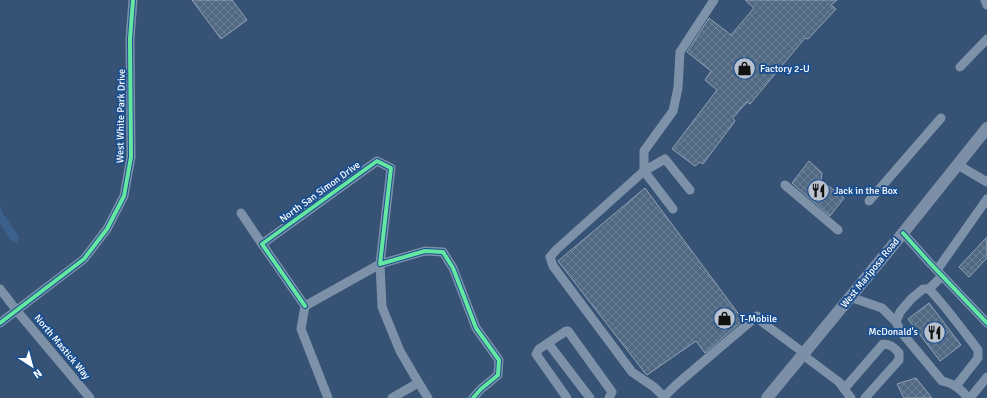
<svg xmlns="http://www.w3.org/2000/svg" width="987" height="398" font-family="Signika,sans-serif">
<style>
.water{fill:#3b618d}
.building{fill:url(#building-cross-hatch);stroke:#92a2b6}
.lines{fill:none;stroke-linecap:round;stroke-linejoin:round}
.minor{stroke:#7d92a8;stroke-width:9}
.major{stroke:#7d8ea7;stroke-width:12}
.cycleway-casing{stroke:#1b4f8f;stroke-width:6}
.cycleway{stroke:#66e7a1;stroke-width:4}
.labels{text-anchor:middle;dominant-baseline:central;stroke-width:4;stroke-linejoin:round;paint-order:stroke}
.poi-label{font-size:10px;fill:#fff;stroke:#1b4f8f;text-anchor:start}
.street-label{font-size:10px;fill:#fff;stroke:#1b4f8f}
</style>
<defs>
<pattern id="building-cross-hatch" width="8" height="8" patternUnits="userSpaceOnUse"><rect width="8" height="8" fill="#526984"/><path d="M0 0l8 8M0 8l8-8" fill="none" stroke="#6c8096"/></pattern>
</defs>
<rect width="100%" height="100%" fill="#365274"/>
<polygon class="water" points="0,203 2,212 19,237 17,243 10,239 0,223"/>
<g class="building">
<polygon points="192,0 232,0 247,20 221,39"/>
<polygon points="745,0 837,0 831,5 836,9 808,39 805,38 750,104 747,102 733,118 735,121 703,164 700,162 695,166 672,149 717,90 705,80 711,71 687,52 709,18 731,35 754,8"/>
<polygon points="809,161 822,173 821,180 844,198 830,216 792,183"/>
<polygon points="645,188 743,320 705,353 696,341 647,375 645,373 558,261"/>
<polygon points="987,237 987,258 969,277 959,267"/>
<polygon points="929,303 961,345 940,361 908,319"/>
<polygon points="916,378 932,398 904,398 897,384"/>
</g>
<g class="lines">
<g class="minor">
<polyline points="985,0 987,5"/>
<polyline points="960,67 987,39"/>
<polyline points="958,165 987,182"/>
<polyline points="785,185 838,230"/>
<polyline points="690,190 665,159 644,171 644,151 673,111 678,88 680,52 714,0"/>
<polyline points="869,201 941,118"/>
<polyline points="241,213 262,244"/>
<polyline points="903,233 929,262 987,323"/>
<polyline points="937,270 987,199"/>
<path d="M942,276l-13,13h-6l-12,10 -11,13 -4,10 6,11 40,48c12,3 18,7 26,17"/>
<polyline points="0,289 17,311 90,398"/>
<path d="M929,289c18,19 33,40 49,61v8l-22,28"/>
<polyline points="850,297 882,308 896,322"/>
<polyline points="305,306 262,244 377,161 391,168 380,264 425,251 443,252 453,268 476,328 499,360 498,375 481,389 473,398"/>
<polyline points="305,306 380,264 382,307 400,351 414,375 428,398"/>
<polyline points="305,306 301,329 328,398"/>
<polyline points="762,322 804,353"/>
<polyline points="0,323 84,259 107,229 124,196 131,157 130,39 133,0"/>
<polyline points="548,343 590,398"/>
<polyline points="803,355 839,382 851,398"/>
<path d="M844,389l39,-45c7,0 11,3 16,9v7l-34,38"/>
<polyline points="664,397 654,387 632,372 553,266 550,257 557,249 644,171 673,209"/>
<polyline points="392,398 418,383"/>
<polyline points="567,398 536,354 539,349 566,331 568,331 612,392 609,398"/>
<polyline points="665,398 664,397 677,384 757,316"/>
<polyline points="970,398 987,377"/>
</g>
<polyline class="major" points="767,398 903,233 987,128"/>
<defs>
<g id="cycleway">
<polyline points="903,233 929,262 987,323"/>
<polyline points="305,306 262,244 377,161 391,168 380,264 425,251 443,252 453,268 476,328 499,360 498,375 481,389 473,398"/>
<polyline points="0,323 84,259 107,229 124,196 131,157 130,39 133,0"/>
</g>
</defs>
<use href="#cycleway" class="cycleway-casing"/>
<use href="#cycleway" class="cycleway"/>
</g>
<defs>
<symbol id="shop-disc" viewBox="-11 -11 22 22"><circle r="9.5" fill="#b9c2ce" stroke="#1b4f8f"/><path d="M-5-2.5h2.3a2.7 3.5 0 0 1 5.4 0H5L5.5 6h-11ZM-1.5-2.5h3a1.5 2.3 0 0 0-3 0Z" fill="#111"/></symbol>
<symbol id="restaurant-disc" viewBox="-11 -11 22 22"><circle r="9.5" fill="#b9c2ce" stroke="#1b4f8f"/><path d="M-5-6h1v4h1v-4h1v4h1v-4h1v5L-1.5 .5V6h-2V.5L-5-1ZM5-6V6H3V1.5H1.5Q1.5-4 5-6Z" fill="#111"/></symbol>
</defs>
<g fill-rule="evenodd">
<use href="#shop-disc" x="732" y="56" width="25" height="25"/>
<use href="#restaurant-disc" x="806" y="178" width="25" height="25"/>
<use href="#shop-disc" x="712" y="306" width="25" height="25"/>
<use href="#restaurant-disc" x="922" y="320" width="25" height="25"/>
</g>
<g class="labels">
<g class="poi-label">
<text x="760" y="69">Factory 2-U</text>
<text x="834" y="191">Jack in the Box</text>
<text x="740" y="319">T-Mobile</text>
<text x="918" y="332" text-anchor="end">McDonald's</text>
</g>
<g class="street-label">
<text transform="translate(121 116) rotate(-89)">West White Park Drive</text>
<text transform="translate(320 192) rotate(-36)">North San Simon Drive</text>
<text transform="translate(870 273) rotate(-51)">West Mariposa Road</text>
<text transform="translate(62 347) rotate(50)">North Mastick Way</text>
</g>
</g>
<g transform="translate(32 366) rotate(144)" stroke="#1b4f8f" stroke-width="3" paint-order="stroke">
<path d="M0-3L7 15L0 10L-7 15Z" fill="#ffffff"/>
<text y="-6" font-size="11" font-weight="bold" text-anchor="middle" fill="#ffffff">N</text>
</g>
</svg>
